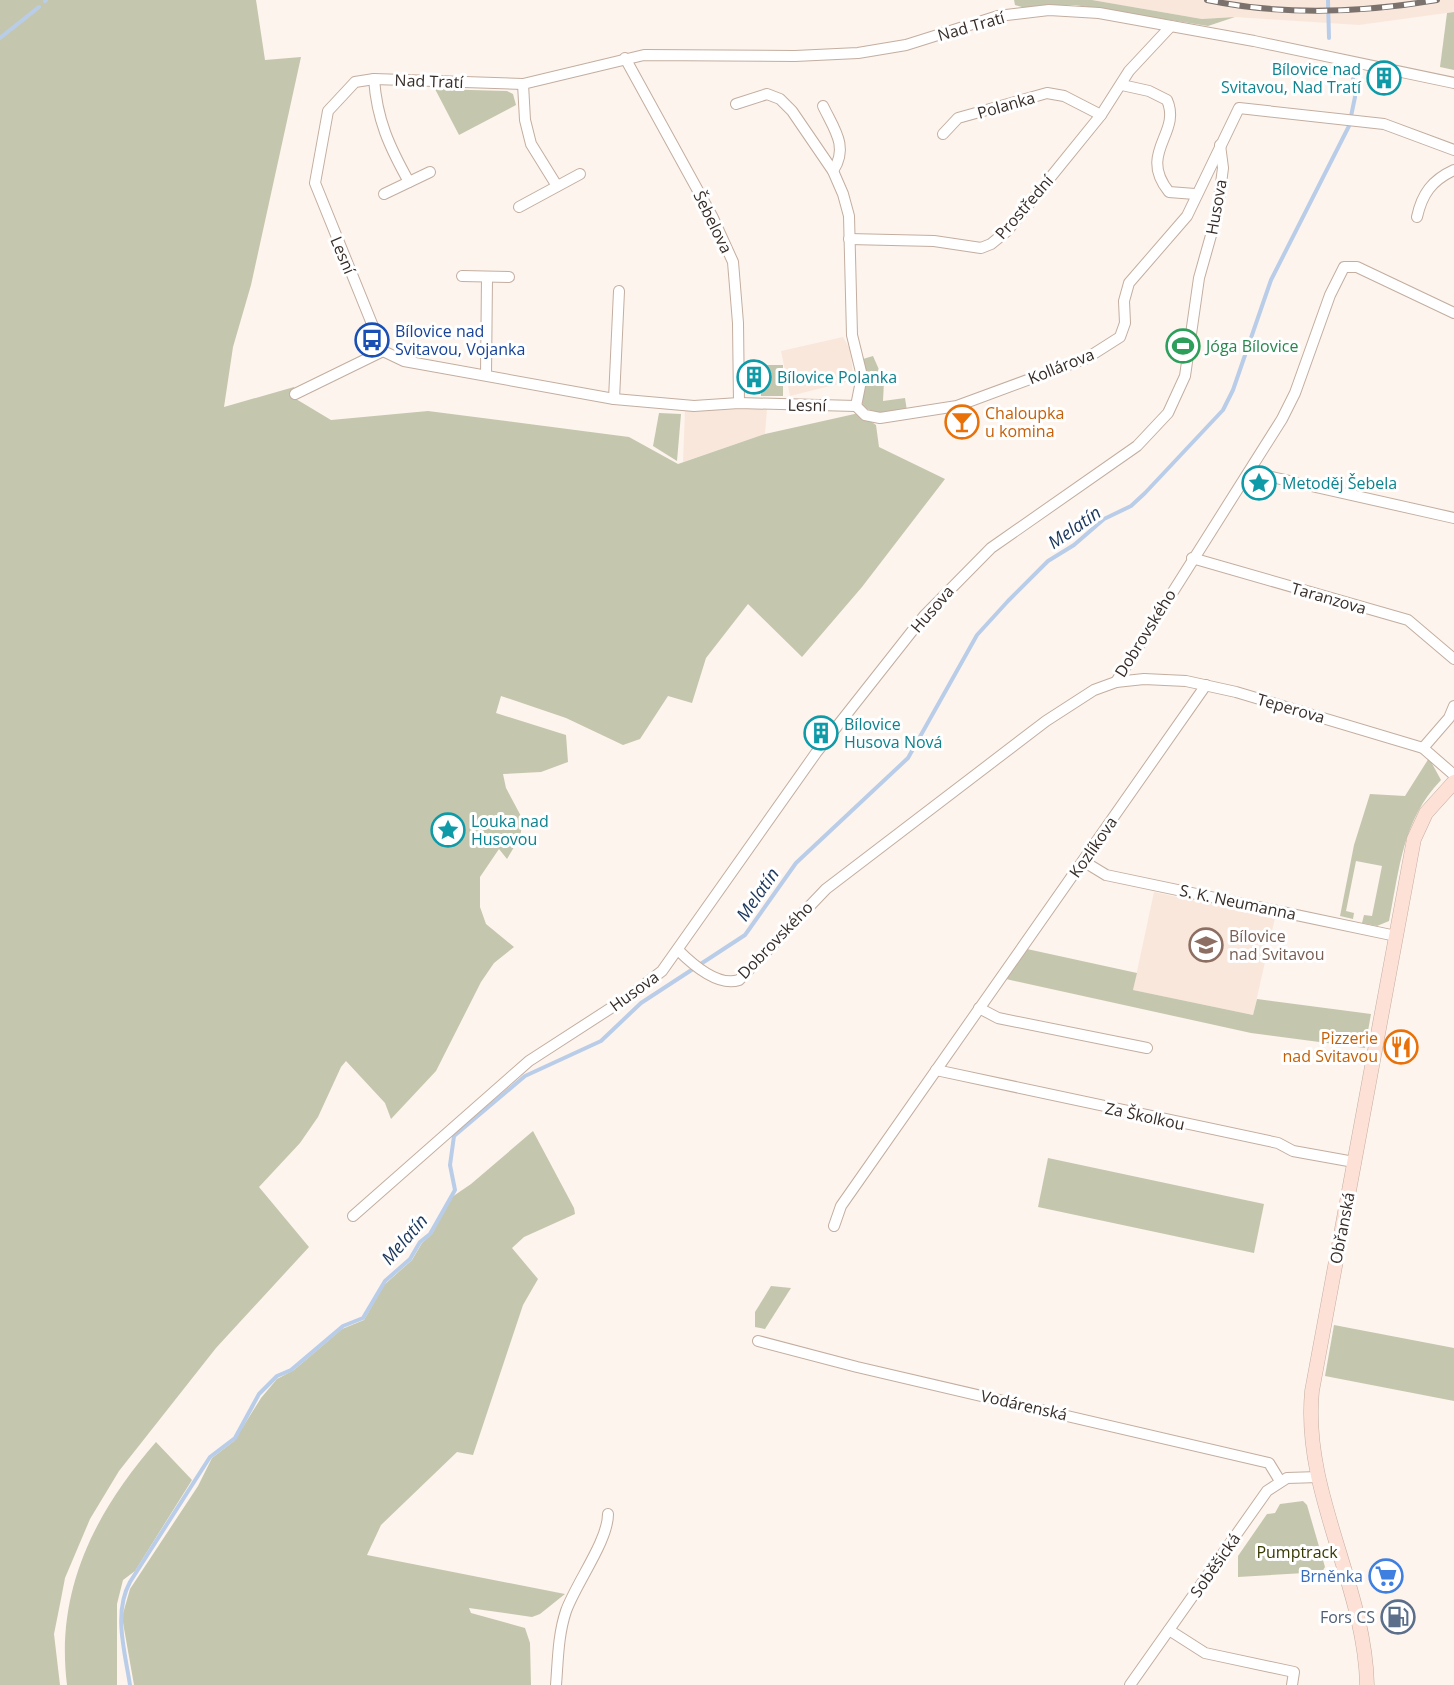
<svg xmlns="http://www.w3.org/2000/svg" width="1454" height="1685" font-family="'Open Sans',sans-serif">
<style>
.built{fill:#f9e7dc}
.green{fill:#c4c7ad}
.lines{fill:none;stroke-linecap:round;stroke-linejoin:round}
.stream{stroke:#b9cde9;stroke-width:4}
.street-casing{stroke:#c3aea0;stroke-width:12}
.secondary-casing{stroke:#c3aea0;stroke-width:15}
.street{stroke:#fff;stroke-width:10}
.secondary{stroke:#fde0d6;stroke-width:14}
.rail-casing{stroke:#7b726d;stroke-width:6}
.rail{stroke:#fff;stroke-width:4;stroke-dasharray:11;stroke-linecap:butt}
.labels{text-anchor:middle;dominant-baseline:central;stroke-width:6;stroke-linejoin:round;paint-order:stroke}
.street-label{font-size:16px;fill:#362d28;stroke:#fff}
.culture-label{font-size:16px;fill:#0d838f;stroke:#fff;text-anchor:start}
.transit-label{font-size:16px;fill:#164399;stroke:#fff;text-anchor:start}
.leisure-label{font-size:16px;fill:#27864d;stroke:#fff;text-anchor:start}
.food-label{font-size:16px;fill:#c56008;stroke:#fff;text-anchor:start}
.education-label{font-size:16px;fill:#785e54;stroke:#fff;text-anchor:start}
.park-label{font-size:16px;fill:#373a00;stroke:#fff}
.shop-label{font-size:16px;fill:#366cbe;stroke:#fff;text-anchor:end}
.service-label{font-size:16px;fill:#4e5e75;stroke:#fff;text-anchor:end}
.water-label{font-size:18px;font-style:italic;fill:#1b375c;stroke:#fff}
</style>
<rect width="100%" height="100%" fill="#fdf4ee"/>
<g class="built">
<polygon points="1092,0 1454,0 1454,12 1359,25 1235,17 1202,19"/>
<polygon points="843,337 850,349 854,380 790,396 781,351"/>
<polygon points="767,409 765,434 683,462 685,410"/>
<polygon points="1154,892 1275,918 1253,1015 1133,990"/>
</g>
<g class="green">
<polygon points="0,0 256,0 265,60 301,57 251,285 233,347 224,407 294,387 296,399 331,420 428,411 629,437 678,464 765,434 859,413 876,425 879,447 945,479 862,587 802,657 748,604 706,658 692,703 668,696 640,739 623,745 566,718 501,696 496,713 566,735 568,762 541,772 503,774 506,788 523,820 520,837 507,859 499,849 480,877 480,907 486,924 514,947 494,963 481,982 436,1071 391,1119 385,1103 346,1061 341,1067 318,1117 300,1143 259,1187 309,1247 216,1348 119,1471 90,1519 65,1578 61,1599 54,1634 60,1685 0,1685"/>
<polygon points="1014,0 1092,0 1202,19 1235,17 1208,26 1075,5 1025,8 1015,5"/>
<polygon points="1454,12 1454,70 1440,67 1447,13"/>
<polygon points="435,89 507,91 513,94 516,105 459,135"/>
<polygon points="873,356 884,381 883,401 905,398 907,411 879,413 864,408 862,402 867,377 863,359"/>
<rect x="761" y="365" width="22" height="31"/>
<polygon points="659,413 681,414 677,461 653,446"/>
<path d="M1429,758l12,22c-39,41 -41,87 -52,141l-12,5 -15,-3 2,-8 8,1 10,-50 -26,-5 -10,50 8,2 -1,6 -13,-3 14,-71 16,-51 35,2z"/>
<polygon points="1027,949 1137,973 1133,990 1253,1015 1257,999 1371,1014 1365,1048 1251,1033 1006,979"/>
<polygon points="533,1131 574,1208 575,1214 524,1237 512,1248 538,1279 523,1305 473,1455 457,1452 381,1525 367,1555 565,1594 540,1614 532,1617 469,1608 471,1613 525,1628 530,1643 531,1685 134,1685 122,1617 130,1589 198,1486 212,1458 234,1441 261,1398 277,1379 294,1370 342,1329 364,1320 384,1285 412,1260 422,1243 432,1234 452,1197 471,1184"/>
<polygon points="1048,1158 1264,1204 1254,1253 1038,1207"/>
<polygon points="771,1286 791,1288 765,1329 755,1327 755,1312"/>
<polygon points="1334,1325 1454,1348 1454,1401 1325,1376"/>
<path d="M156,1442l36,38 -57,91 -12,9 -6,24v81h-50c-12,-95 28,-173 89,-243z"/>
<polygon points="1303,1501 1307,1505 1325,1567 1322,1572 1238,1577 1238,1556 1267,1514 1275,1513 1280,1504"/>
</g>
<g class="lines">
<g class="stream">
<polyline points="1328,0 1329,38"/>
<polyline points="45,1 46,0"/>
<polyline points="0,38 39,7"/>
<path d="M130,1685c-5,-33 -17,-72 0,-103l80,-125 25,-19 24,-44 18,-18 14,-6 52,-44 20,-8 22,-37 25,-22 10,-17 10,-8 25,-44 -5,-25 4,-29 71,-60 76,-35 40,-38 104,-68 51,-72 112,-105 69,-123 31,-34 40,-40 26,-16 30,-26 27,-13 14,-13 78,-83 10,-20 38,-110 78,-154 6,-29 -2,-19"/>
</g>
<defs>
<g id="street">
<polyline points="625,58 713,218 733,262 738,323 739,403"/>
<path d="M374,79c3,41 15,67 35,103"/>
<polyline points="523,84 525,120 531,144 557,186"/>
<path d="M1122,85l27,6 18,9c15,34 -30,52 2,92l26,2"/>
<polyline points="736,104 767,94 780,99 792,111 833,171 843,194 849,216 852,335 862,376 856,406"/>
<path d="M823,106c11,23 26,41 10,65"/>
<polyline points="943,134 958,118 1047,93 1064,96 1101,115 1129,71 1171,26"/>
<polyline points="384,194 430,172"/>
<polyline points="519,207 580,174"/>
<path d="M1417,217c5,-23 15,-37 37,-47"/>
<polyline points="849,239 934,241 981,248 991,244 1007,231 1101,115"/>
<polyline points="462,276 509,277"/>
<polyline points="486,375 487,277"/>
<polyline points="295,394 383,351"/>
<polyline points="614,399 619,291"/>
<polyline points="856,406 739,403 694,406 614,399 404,361 383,351 315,183 328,111 355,82 374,79 523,84 644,55 795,56 858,53 906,45 998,16 1049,10 1099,13 1254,41 1454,83"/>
<polyline points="856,406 865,415 880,418 957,406 1087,358 1120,337 1125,323 1124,301 1129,283 1187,216 1239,108 1384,124 1454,150"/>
<polyline points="1249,472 1454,518"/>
<polyline points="1192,558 1408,620 1454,659"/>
<polyline points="1116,682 1282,419 1295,393 1330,295 1344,267 1357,267 1454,313"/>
<polyline points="1423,748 1449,718 1454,706"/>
<polyline points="1083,861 1106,875 1396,936"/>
<path d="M678,950c15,15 40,37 61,30l87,-91 220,-168 48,-31 22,-8 28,-3 42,2 50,11 187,56 31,27"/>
<polyline points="979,1008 998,1018 1147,1048"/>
<polyline points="936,1070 1278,1143 1293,1151 1354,1162"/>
<polyline points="353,1216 529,1061 631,995 662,971 816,753 924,616 991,548 1137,446 1168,413 1185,376 1199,278 1217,214 1223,168 1220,145"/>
<polyline points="834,1226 841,1206 1206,685"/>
<polyline points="758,1341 857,1367 1269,1463 1280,1481"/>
<polyline points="1169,1630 1205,1653 1294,1672 1292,1685"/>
<path d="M556,1685c2,-25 2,-50 10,-74 10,-28 42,-70 42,-97"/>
<polyline points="1130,1685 1267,1491 1287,1478 1319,1477"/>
</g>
<path id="secondary" d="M1367,1685c-2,-100 -65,-193 -55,-294l102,-552 12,-26 28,-31"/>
</defs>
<use href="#street" class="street-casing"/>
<use href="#secondary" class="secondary-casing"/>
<use href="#street" class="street"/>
<use href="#secondary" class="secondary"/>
<defs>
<path id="rail" d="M1207,0c77,16 153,13 230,0"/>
</defs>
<use href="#rail" class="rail-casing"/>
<use href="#rail" class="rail"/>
</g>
<defs>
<symbol id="building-ring" viewBox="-11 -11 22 22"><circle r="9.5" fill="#fff" stroke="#0f9aa8" stroke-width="1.5"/><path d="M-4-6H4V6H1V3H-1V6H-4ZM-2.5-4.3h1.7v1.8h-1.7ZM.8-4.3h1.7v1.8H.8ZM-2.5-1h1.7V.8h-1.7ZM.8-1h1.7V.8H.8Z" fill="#0f9aa8"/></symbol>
<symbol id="bus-ring" viewBox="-11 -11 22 22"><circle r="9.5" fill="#fff" stroke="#1a4fb4" stroke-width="1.5"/><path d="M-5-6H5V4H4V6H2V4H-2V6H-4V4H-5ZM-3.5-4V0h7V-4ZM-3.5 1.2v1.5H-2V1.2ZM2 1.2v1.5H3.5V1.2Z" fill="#1a4fb4"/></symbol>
<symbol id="stadium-ring" viewBox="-11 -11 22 22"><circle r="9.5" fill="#fff" stroke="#2e9e5b" stroke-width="1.5"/><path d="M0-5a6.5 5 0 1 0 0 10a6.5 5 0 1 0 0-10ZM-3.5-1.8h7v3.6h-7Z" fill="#2e9e5b"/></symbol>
<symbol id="bar-ring" viewBox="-11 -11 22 22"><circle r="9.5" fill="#fff" stroke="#e8710a" stroke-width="1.5"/><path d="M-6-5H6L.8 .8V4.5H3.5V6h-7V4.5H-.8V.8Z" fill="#e8710a"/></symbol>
<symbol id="sight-ring" viewBox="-11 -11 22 22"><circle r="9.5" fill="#fff" stroke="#0f9aa8" stroke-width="1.5"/><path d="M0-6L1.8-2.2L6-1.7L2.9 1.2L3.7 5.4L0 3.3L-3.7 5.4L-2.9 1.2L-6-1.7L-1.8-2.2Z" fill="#0f9aa8"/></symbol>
<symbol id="school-ring" viewBox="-11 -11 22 22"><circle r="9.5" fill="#fff" stroke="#8d6e63" stroke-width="1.5"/><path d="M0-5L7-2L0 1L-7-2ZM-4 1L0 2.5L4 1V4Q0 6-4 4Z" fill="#8d6e63"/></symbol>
<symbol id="restaurant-ring" viewBox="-11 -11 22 22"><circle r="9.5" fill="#fff" stroke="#e8710a" stroke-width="1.5"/><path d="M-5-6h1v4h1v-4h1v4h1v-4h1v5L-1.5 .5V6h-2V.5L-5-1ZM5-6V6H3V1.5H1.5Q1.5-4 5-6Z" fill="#e8710a"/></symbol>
<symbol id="supermarket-ring" viewBox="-11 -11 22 22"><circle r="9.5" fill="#fff" stroke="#3f7fe0" stroke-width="1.5"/><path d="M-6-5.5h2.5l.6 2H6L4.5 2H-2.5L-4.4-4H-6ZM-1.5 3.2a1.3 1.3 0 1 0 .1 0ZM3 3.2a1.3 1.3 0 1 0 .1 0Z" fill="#3f7fe0"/></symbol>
<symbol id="fuel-ring" viewBox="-11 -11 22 22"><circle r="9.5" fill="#fff" stroke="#5c6f8a" stroke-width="1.5"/><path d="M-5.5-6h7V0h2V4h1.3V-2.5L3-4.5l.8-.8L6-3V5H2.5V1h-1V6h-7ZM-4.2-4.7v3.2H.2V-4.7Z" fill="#5c6f8a"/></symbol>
</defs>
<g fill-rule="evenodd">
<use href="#building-ring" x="1365" y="59" width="38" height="38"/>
<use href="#bus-ring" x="353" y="321" width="38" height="38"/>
<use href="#stadium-ring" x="1164" y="327" width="38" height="38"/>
<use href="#building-ring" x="735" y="358" width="38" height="38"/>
<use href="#bar-ring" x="943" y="403" width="38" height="38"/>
<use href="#sight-ring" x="1240" y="464" width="38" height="38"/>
<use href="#building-ring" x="802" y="714" width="38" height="38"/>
<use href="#sight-ring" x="429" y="811" width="38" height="38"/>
<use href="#school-ring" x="1187" y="926" width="38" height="38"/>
<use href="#restaurant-ring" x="1382" y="1028" width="38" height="38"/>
<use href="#supermarket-ring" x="1367" y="1557" width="38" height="38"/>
<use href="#fuel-ring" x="1379" y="1598" width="38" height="38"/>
</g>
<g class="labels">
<g class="street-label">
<text transform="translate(971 26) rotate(-16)">Nad Tratí</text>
<text transform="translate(429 81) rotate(2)">Nad Tratí</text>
<text transform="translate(1006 105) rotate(-16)">Polanka</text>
<text transform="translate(1024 207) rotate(-49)">Prostřední</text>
<text transform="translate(1216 207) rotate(-80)">Husova</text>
<text transform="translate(713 222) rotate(64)">Šebelova</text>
<text transform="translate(343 255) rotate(67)">Lesní</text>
<text transform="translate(1061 366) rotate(-22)">Kollárova</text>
<text transform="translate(807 405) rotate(1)">Lesní</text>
<text transform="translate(1329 598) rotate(16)">Taranzova</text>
<text transform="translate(932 609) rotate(-49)">Husova</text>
<text transform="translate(1145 633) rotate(-58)">Dobrovského</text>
<text transform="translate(1291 708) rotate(16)">Teperova</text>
<text transform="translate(1093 847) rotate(-55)">Kozlíkova</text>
<text transform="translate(1238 902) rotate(12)">S. K. Neumanna</text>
<text transform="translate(775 940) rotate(-46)">Dobrovského</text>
<text transform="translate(634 991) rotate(-36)">Husova</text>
<text transform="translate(1145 1116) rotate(12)">Za Školkou</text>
<text transform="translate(1342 1228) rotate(-79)">Obřanská</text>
<text transform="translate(1024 1405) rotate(13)">Vodárenská</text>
<text transform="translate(1215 1565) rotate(-55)">Soběšická</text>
</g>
<g class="culture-label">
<text x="1361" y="69" text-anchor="end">Bílovice nad<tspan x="1361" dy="18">Svitavou, Nad Tratí</tspan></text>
<text x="777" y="377">Bílovice Polanka</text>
<text x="1282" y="483">Metoděj Šebela</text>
<text x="844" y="724">Bílovice<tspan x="844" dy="18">Husova Nová</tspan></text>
<text x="471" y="821">Louka nad<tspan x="471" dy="18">Husovou</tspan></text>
</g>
<g class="transit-label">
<text x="395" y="331">Bílovice nad<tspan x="395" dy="18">Svitavou, Vojanka</tspan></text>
</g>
<g class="leisure-label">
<text x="1206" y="346">Jóga Bílovice</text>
</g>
<g class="food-label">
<text x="985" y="413">Chaloupka<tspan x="985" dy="18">u komina</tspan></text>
<text x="1378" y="1038" text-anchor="end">Pizzerie<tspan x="1378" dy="18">nad Svitavou</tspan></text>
</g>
<g class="education-label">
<text x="1229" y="936">Bílovice<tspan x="1229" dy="18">nad Svitavou</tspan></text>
</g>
<g class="park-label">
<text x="1297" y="1552">Pumptrack</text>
</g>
<g class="shop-label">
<text x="1363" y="1576">Brněnka</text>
</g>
<g class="service-label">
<text x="1375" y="1617">Fors CS</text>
</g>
<g class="water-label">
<text transform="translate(1074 527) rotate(-35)">Melatín</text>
<text transform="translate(757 894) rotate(-55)">Melatín</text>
<text transform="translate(404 1239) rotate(-49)">Melatín</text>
</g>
</g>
</svg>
